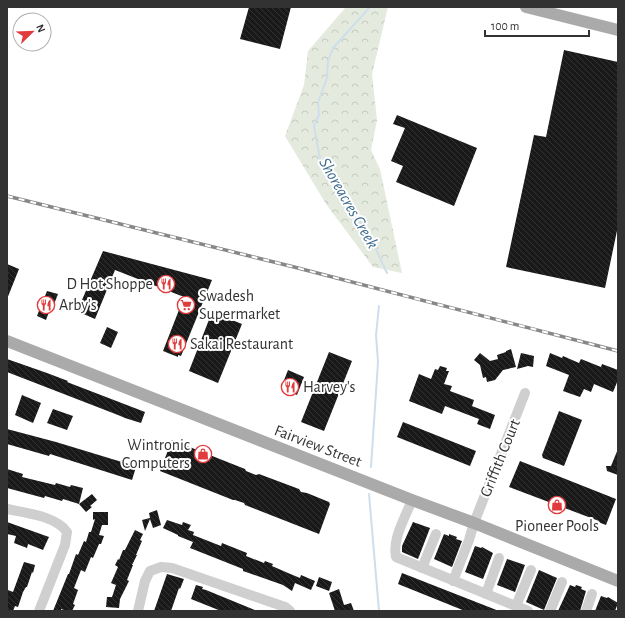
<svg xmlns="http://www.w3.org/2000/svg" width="625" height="618" font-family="'Alegreya Sans',sans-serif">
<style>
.forest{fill:url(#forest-crowns)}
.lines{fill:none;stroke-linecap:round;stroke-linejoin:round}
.stream{stroke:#cedeec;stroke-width:2}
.building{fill:url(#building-back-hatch)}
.minor{stroke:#cfcfcf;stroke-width:10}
.major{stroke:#aaa;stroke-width:12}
.rail-casing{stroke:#878787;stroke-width:3.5}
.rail{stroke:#fff;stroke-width:2;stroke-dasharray:6;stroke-linecap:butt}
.labels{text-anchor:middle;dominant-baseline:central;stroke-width:4;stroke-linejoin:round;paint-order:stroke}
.poi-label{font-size:16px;fill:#323232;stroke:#fff;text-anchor:start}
.street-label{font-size:16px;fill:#323232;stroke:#fff}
.water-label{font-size:17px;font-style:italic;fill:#416d92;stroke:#fff}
</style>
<defs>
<pattern id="forest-crowns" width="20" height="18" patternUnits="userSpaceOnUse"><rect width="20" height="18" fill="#e4ebde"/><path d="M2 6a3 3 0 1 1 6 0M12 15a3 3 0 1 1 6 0" fill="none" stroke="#c4cabf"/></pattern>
<pattern id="building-back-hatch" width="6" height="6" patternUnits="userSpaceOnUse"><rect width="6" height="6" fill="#191919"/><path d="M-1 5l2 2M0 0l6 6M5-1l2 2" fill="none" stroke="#323232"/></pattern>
</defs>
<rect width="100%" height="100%" fill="#fff"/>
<polygon class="forest" points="346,7 388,7 372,74 377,120 371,150 380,169 402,273 373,267 326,204 285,136 304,85 308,51"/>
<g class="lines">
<g class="stream">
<polyline points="370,7 333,48 328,61 327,78 318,102 319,115 314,126 320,159 372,241 387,273"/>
<polyline points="371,467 378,362 376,335 379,306"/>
<polyline points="369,494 379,611"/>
</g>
</g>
<g class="building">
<polygon points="249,7 291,7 280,49 240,39"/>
<polygon points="564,50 618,62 618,226 605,288 506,267 534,135 546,137"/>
<polygon points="397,115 477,148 454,206 396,182 403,166 391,161 405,128 393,124"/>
<polygon points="103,251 212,280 181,356 178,355 178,357 163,351 184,297 115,270 95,319 79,312 79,307"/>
<polygon points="7,264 19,269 7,299"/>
<polygon points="47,291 58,294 51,312 49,312 46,320 37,316 40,308 38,307 41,300 43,301"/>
<polygon points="212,312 242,324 218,383 189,371"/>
<polygon points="107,327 118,332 111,348 100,343"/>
<polygon points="511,349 516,367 503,370 495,380 487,382 486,377 483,378 480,365 474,360 480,353 490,361 498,359 497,355 506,352 506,351"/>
<polygon points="329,352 352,361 324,431 301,422"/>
<polygon points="521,353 534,356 533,367 528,366 517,369"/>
<polygon points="550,353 562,358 563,356 579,363 581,359 601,367 602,364 618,370 618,380 613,392 594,384 591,392 584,389 580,397 563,391 569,375 546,366"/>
<polygon points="7,359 47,373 68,381 67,382 145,412 141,423 125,418 118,415 7,372"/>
<polygon points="440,366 447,368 446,371 449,371 444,384 452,386 450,391 474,400 472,406 495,415 490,429 477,424 479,419 445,406 442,414 409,401 419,374 431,379 435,369 438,370"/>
<polygon points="288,370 304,377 297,395 281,388"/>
<polygon points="22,395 41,403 33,423 15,415"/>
<polygon points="53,409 73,416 67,430 47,423"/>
<polygon points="559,411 582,420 564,466 543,458 542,455"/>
<polygon points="403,422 476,451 470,466 397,437"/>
<polygon points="7,429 56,442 135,466 136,467 132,480 50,454 49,456 7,444"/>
<polygon points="172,440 245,469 246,471 256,475 259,474 299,489 301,492 307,493 329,502 330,504 319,534 245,505 244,503 235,500 233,500 160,471"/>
<polygon points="618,449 618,475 607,471 606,466 611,466"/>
<polygon points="520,461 616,499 606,525 598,522 599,521 509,487"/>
<polygon points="7,469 23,474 22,477 55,485 56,483 70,487 71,485 83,488 79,504 63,499 62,501 45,496 44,498 7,488"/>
<polygon points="92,494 97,500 90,506 92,507 86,512 79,504"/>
<polygon points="157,510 161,525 153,528 150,519 145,531 142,520 150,518 149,513"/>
<polygon points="93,512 108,512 108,525 102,525 99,535 104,536 101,544 99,544 93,558 91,557 85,572 81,570 74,588 78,590 73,604 75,605 72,611 66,611 61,609 61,611 53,611 68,574 69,574 76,554 78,555 84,541 86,542 89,532 91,532 95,519 93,520"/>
<polygon points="167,520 182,525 183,522 191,525 188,530 194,532 193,535 221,546 222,543 247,553 246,556 264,563 265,561 273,564 272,566 288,573 300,578 301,575 315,581 311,590 295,583 292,591 283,585 243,571 243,569 190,548 193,542 178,536 178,535 163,528"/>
<polygon points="7,522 49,537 43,550 28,544 27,548 14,543 16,536 7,534"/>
<polygon points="413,522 430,528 418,559 402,552 402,546"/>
<polygon points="135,530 143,534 140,540 142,541 136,555 137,555 132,565 133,565 127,580 129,581 120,599 119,608 106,607 107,597 112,597 116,585 111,583 118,567 115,565 118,559 119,560 123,550 125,550"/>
<polygon points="444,534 449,536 449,534 457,537 456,539 462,541 452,567 434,559"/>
<polygon points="475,546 481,548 482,547 493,553 483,579 465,572"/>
<polygon points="507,559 525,565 515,592 497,585"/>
<polygon points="24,562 35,565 33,573 32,572 27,587 26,587 23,592 18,607 15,606 13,611 7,611 8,590 13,592"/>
<polygon points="539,570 557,578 544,610 526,602"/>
<polygon points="402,573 499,611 465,611 398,584"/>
<polygon points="167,574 184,579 180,589 179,588 171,611 154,611"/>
<polygon points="319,577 332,582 329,591 316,586"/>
<polygon points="196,585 203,587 202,589 206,590 257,611 221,611 191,599"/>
<polygon points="570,585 575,587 576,585 582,587 581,589 586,591 580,611 558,611"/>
<polygon points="339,589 344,605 351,603 354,611 335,611 329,593"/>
<polygon points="601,596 607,598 608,597 618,603 615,611 595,611"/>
</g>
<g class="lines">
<g class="minor">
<path d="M412,500c-7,18 -20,39 -16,57l132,54"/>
<path d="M7,509c19,4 49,7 60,23l-2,13 -26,66"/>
<polyline points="422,568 436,534"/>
<polyline points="453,581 469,540 474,523 525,393"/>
<polyline points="486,594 499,558"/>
<polyline points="516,606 531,570"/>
<polyline points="138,611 145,581 150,571 161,567 172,568 285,607 290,611"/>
<polyline points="550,611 562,582"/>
<polyline points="586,611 592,594"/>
</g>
<g class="major">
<polyline points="526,7 618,30"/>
<polyline points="7,341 412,500 474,523 618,581"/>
</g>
<defs>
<polyline id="rail" points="7,196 294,267 618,351"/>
</defs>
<use href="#rail" class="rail-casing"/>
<use href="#rail" class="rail"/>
</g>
<defs>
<symbol id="restaurant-ring" viewBox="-11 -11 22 22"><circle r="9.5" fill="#fff" stroke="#e03c3d" stroke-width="1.5"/><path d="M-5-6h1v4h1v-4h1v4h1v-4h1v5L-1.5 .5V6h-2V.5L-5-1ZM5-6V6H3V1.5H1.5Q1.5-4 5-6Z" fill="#e03c3d"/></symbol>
<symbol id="supermarket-ring" viewBox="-11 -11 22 22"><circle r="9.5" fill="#fff" stroke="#e03c3d" stroke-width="1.5"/><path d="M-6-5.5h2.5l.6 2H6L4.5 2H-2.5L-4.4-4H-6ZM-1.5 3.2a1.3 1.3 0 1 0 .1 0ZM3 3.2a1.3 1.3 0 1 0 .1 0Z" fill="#e03c3d"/></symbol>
<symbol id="shop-ring" viewBox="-11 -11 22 22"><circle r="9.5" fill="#fff" stroke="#e03c3d" stroke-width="1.5"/><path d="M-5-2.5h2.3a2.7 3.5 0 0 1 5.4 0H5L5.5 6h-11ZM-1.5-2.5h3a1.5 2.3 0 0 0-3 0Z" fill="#e03c3d"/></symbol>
</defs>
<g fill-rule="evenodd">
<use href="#restaurant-ring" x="156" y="274" width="20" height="20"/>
<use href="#restaurant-ring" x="36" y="295" width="20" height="20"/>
<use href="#supermarket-ring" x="176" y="295" width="20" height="20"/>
<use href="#restaurant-ring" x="167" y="334" width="20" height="20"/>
<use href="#restaurant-ring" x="280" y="377" width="20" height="20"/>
<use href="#shop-ring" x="193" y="444" width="20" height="20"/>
<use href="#shop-ring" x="547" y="495" width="20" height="20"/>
</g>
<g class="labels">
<g class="poi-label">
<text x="153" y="284" text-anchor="end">D Hot Shoppe</text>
<text x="199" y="296">Swadesh<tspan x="199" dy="18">Supermarket</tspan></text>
<text x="59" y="305">Arby's</text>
<text x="190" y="344">Sakai Restaurant</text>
<text x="303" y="387">Harvey's</text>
<text x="190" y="445" text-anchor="end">Wintronic<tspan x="190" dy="18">Computers</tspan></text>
<text x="557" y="526" text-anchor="middle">Pioneer Pools</text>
</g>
<g class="street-label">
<text transform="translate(318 446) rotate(21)">Fairview Street</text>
<text transform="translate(500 458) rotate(-68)">Griffith Court</text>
</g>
<g class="water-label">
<text transform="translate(349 203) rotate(60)">Shoreacres Creek</text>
</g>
</g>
<rect width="625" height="618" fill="none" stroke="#323232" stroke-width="16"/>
<g transform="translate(32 32) rotate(67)"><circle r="19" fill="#ffffff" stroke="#adadad"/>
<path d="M0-3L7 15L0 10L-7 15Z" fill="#e03c3d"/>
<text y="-6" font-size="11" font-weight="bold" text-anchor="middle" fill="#323232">N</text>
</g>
<path d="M485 30v6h104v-6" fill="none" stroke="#323232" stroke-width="2"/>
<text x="491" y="30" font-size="12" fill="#323232" stroke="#ffffff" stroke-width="3" paint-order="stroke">100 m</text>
</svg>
